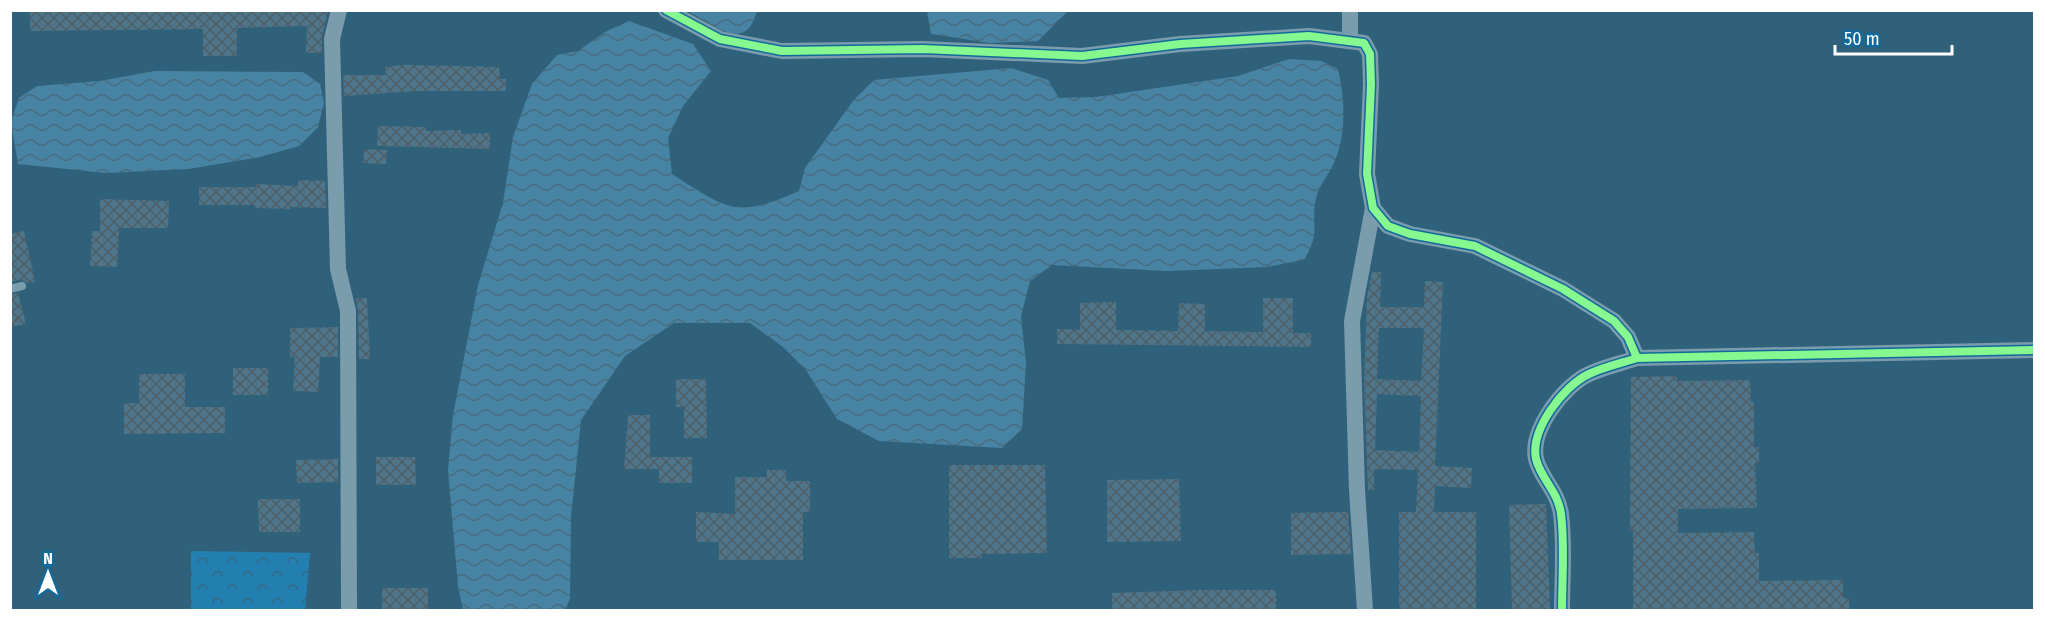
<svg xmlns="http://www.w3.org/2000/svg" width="2045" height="621" font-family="'Fira Sans Condensed',sans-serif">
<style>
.forest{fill:url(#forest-crowns)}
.water{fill:url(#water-waves)}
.building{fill:url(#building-cross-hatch);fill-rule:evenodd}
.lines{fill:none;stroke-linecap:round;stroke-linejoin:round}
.service{stroke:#7b9cad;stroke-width:8}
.minor{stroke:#7b9cad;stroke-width:16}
.cycleway-casing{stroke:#116a9a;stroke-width:11}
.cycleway{stroke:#87f88f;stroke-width:8}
</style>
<defs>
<pattern id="forest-crowns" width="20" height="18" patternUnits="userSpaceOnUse" patternTransform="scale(1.5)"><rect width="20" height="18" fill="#227faf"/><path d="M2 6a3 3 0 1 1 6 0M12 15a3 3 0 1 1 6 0" fill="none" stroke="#356882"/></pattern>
<pattern id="water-waves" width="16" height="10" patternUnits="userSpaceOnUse" patternTransform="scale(1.5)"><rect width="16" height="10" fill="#4784a4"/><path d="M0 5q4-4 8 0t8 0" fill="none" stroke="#496b7c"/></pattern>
<pattern id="building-cross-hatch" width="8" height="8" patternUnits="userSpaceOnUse" patternTransform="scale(1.5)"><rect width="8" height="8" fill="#4e7589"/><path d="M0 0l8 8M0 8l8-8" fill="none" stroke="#4d5e67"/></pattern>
</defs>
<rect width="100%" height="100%" fill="#30617a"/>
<polygon class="forest" points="191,551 310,553 305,610 191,610"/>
<g class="water">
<path d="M688,11h69c-2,5 -4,13 -8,17 -15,17 -47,-10 -61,-17z"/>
<polygon points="927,11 927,10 1068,11 1038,41 990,43 931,34"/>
<path d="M629,21l64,23 18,27 -28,35 -15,32 4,36c56,36 64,45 127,17l6,-23 48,-67 21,-21 137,-12 37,12 11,18 37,-1 142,-21 51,-17 32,2 17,8c7,29 9,67 -5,96 -5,10 -14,21 -17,33 -6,28 6,32 -12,62l-38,7 -99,4 -115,-6 -22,16 -9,35 5,47 -4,66 -20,19 -123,-7 -42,-22 -31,-49 -23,-23 -33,-24h-76l-49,33 -44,64 -10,97 -1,82 -5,11h-102l-5,-24 -10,-116 5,-55 25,-130 25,-82 10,-66 19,-53 25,-29 21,-4 27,-19z"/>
<polygon points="155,71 303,72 320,84 324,103 318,127 299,146 260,157 188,169 106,173 18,164 11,122 19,98 37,86 100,81"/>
</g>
<g class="building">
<polygon points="30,10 328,10 322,37 322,53 306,53 307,26 237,28 237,56 203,56 203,29 30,31"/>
<polygon points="404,65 499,67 500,79 506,79 506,91 417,91 344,96 343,75 386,75 385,67"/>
<polygon points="378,126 426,127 426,131 461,130 461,134 490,133 490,149 377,146"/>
<polygon points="364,149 387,150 386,164 363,163"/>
<polygon points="298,180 325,181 326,208 290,207 290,209 255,208 255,205 199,205 199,187 256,187 256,184 298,186"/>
<polygon points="100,199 169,201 168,228 119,228 117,267 90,266 92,231 100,231"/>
<polygon points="24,231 35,282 28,283 21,280 10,282 10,234"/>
<path d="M1372,272h9l-1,35h44l1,-26 18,1 -8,184 37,2 -1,20 -36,-2 -1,26h42v98h-77v-98h17l2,-42 -44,-1v21h-6l-4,-109 3,-83zM1379,328h45l-3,53 -44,-2zM1377,394l44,2 -2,56 -44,-2z"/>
<polygon points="18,293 26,324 10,327 10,295"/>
<polygon points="356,298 367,298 370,359 359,359 358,311"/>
<polygon points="1263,298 1293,298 1293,333 1311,333 1311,347 1057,344 1057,329 1080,330 1080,303 1116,302 1116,330 1178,331 1179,303 1205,304 1205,331 1263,332"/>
<polygon points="338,327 338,357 320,357 318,392 293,391 295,357 290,357 290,328"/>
<rect x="233" y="368" width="35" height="27"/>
<polygon points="139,374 185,374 185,407 225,407 225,433 124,434 124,403 139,403"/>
<polygon points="1677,376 1677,381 1750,380 1751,402 1754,402 1754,447 1759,447 1759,463 1755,463 1757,508 1678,509 1678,533 1754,532 1755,553 1759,553 1759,581 1843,580 1843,598 1849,598 1849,610 1633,610 1633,530 1630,530 1631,377"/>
<polygon points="676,379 706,379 707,438 684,438 684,407 676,407"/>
<polygon points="628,415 650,415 650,457 692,457 692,483 659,483 659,469 624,469"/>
<polygon points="376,457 415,457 416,485 376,485"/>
<polygon points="338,459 338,482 297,483 296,460"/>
<polygon points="949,465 1045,465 1047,553 982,554 982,558 949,558"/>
<polygon points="767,470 786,470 786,481 810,481 810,512 803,512 803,560 719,560 719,542 696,542 696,512 735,514 735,477 767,477"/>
<polygon points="1179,479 1181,541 1107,542 1107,480"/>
<polygon points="258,499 300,499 300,532 259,532"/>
<polygon points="1546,504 1550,610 1512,610 1509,505"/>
<polygon points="1348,512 1351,554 1291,555 1291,513"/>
<rect x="382" y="588" width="46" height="22"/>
<polygon points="1198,590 1276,590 1276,610 1112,610 1112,593"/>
</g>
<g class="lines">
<polyline class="service" points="10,289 22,286"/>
<g class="minor">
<polyline points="339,10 332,39 338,269 348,311 349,610"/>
<polyline points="666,10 720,39 782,51 923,49 1082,56 1180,44 1309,36 1364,43 1370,54 1371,84 1367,174 1373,208 1388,226 1410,234 1475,246 1563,289 1614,321 1628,337 1637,358"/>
<polyline points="1350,10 1350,41"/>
<polyline points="1365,610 1357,490 1352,321 1373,208"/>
<path d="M1562,610c0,-31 3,-65 -1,-96 -3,-23 -20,-35 -25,-55 -6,-29 27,-73 53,-85 15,-7 33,-11 48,-16l397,-8"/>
</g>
<defs>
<g id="cycleway">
<polyline points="666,10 720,39 782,51 923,49 1082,56 1180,44 1309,36 1364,43 1370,54 1371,84 1367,174 1373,208 1388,226 1410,234 1475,246 1563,289 1614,321 1628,337 1637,358"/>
<path d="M1562,610c0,-31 3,-65 -1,-96 -3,-23 -20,-35 -25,-55 -6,-29 27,-73 53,-85 15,-7 33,-11 48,-16l397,-8"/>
</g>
</defs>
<use href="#cycleway" class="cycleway-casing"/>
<use href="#cycleway" class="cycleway"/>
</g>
<rect width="2045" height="621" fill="none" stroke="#ffffff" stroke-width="24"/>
<g transform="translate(48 573)" stroke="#116a9a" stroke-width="4.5" paint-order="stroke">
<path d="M0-4.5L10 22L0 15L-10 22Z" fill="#ffffff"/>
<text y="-9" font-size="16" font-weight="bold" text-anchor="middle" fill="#ffffff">N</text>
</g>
<path d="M1835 45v9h117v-9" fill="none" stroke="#ffffff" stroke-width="3"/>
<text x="1844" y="45" font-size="18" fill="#ffffff" stroke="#116a9a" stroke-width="4.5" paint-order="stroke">50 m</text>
</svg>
